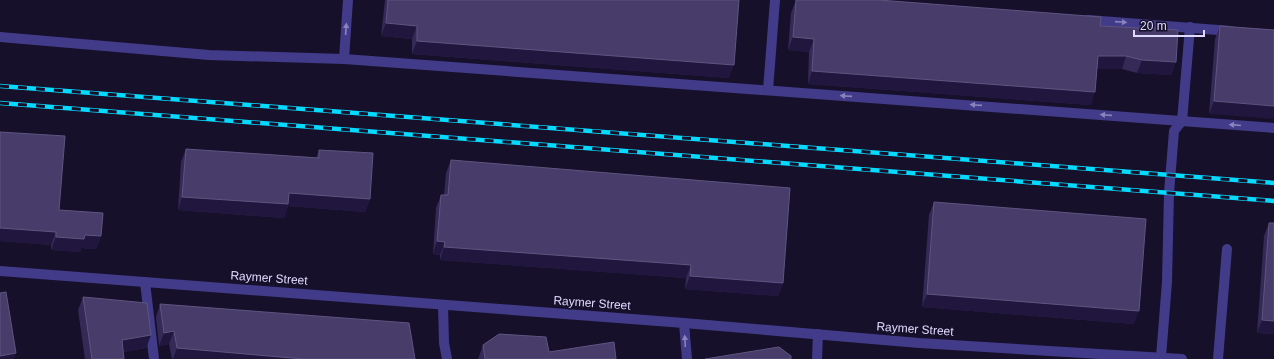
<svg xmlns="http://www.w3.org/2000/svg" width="1274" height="359" font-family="Arial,sans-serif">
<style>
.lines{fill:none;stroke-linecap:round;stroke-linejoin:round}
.service{stroke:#423b89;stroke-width:10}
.minor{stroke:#423b89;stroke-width:10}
.tertiary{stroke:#423b89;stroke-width:10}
.rail-casing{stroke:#06daff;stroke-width:4.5}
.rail{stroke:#16102a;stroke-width:3;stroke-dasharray:9;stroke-linecap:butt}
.wall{fill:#352958}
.shaded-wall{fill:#21173e}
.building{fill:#473c6a;stroke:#5f5581}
.oneway{fill:#8983be}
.labels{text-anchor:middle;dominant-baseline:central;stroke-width:3.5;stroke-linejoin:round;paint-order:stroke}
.street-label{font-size:12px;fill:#e0daff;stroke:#16102a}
</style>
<rect width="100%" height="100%" fill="#16102a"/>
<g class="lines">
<g class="service">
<polyline points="1088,20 1231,31"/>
<polyline points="0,37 209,55 344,59 1274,128"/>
<polyline points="344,59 348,0"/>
<polyline points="768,90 775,0"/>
<polyline points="145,282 154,359"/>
<polyline points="684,323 687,359"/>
<polyline points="1161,357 1167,282 1169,193 1174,131 1182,121 1190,27"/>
<polyline points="1218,359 1227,249"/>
</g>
<g class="minor">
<polyline points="443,305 444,343 447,359"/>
<polyline points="817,359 818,334"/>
</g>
<polyline class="tertiary" points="0,271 684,323 919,343 1182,359"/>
<defs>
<g id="rail">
<polyline points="0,86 1274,183"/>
<polyline points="0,103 1274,201"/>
</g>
</defs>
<use href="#rail" class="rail-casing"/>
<use href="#rail" class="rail"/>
</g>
<g class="wall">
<polygon points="385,0 739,0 729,78 412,54 412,39 381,36"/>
<polygon points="796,0 1100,26 1176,62 1171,75 1137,73 1122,69 1097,69 1091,105 808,84 809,52 788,50 791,13"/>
<polygon points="1220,26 1274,30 1209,114 1215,39"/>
<polygon points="0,132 59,210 101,236 96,249 81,248 80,252 51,250 51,245 0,241"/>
<polygon points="186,149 316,158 319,150 370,199 365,212 288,206 284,218 178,210 181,162"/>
<polygon points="451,160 783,283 778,296 685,289 686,278 440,260 440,255 433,254 436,208 441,195 444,195 446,173"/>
<polygon points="934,202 1134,324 922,307 929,215"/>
<polygon points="1269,223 1274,334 1257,333 1264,236"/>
<polygon points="83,297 151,335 146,348 123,352 124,359 85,359 78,310"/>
<polygon points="160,304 415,359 172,359 169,344 159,346 156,317"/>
<polygon points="483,345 549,352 616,359 478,359"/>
</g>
<g class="shaded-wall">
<polygon points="386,23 417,26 412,39 381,36"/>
<polygon points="793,37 814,39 809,52 788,50"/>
<polygon points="417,41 734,65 729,78 412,54"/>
<polygon points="1098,56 1126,56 1122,69 1093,69"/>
<polygon points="1142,60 1176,62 1171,75 1137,73"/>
<polygon points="812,71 1095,92 1091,105 808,84"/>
<polygon points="1214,101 1274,106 1274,119 1209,114"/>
<polygon points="289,193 370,199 365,212 288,206 284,218 178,210 182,197"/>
<polygon points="0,228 56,232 51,245 0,241"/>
<polygon points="85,235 101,236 96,249 81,248 80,252 51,250 56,237"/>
<polygon points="437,241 445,242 440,255 433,254"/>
<polygon points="444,247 691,265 686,278 440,260"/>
<polygon points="690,276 783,283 778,296 685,289"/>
<polygon points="927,294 1139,311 1134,324 922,307"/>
<polygon points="1262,320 1274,321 1274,334 1257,333"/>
<polygon points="174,331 169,344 159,346 164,333"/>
<polygon points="151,335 146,348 117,353 122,340"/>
<polygon points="177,348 303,359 173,359"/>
<polygon points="16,353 14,359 0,359 0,356"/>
</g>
<g class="building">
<polygon points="388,0 739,0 734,65 417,41 417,26 386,23"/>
<polygon points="796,0 879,0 1101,17 1100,26 1178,30 1176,62 1142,60 1126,56 1098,56 1095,92 812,71 814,39 793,37"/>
<polygon points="1220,26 1274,30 1274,106 1214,101"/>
<polygon points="0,132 65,136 59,210 103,213 101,236 85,235 84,239 56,237 56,232 0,228"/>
<polygon points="186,149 319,158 319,150 373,153 370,199 289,193 288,204 182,197"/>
<polygon points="451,160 790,188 783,283 690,276 691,265 444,247 445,242 437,241 441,195 448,195"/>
<polygon points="934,202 1146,219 1139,311 927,294"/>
<polygon points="1269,223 1274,223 1274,321 1262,320"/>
<polygon points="6,292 16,353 0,356 0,293"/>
<polygon points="83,297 147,303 151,335 122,340 124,359 92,359"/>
<polygon points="160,304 409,323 415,359 303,359 177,348 174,331 164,333"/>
<polygon points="499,334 546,337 549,352 614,342 616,359 485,359 483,345"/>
<polygon points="779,347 791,356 791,359 705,359"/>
</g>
<defs><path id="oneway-solid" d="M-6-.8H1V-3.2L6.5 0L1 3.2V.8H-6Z"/></defs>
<g class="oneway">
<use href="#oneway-solid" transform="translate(1121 22) rotate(4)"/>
<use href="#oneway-solid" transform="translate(346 29) rotate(-86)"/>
<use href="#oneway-solid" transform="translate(846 96) rotate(-176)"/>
<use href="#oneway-solid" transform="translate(976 105) rotate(-176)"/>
<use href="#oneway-solid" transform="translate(1106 115) rotate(-176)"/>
<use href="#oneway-solid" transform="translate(1235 125) rotate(-175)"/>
<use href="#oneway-solid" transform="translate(685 341) rotate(-93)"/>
</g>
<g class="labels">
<g class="street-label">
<text transform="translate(269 278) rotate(4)">Raymer Street</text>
<text transform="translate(592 303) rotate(4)">Raymer Street</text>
<text transform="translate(915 329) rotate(4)">Raymer Street</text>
</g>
</g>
<path d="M1134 30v6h70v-6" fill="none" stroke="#e0daff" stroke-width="2"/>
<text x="1140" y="30" font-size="12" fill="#e0daff" stroke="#16102a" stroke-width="3" paint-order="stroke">20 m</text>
</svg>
